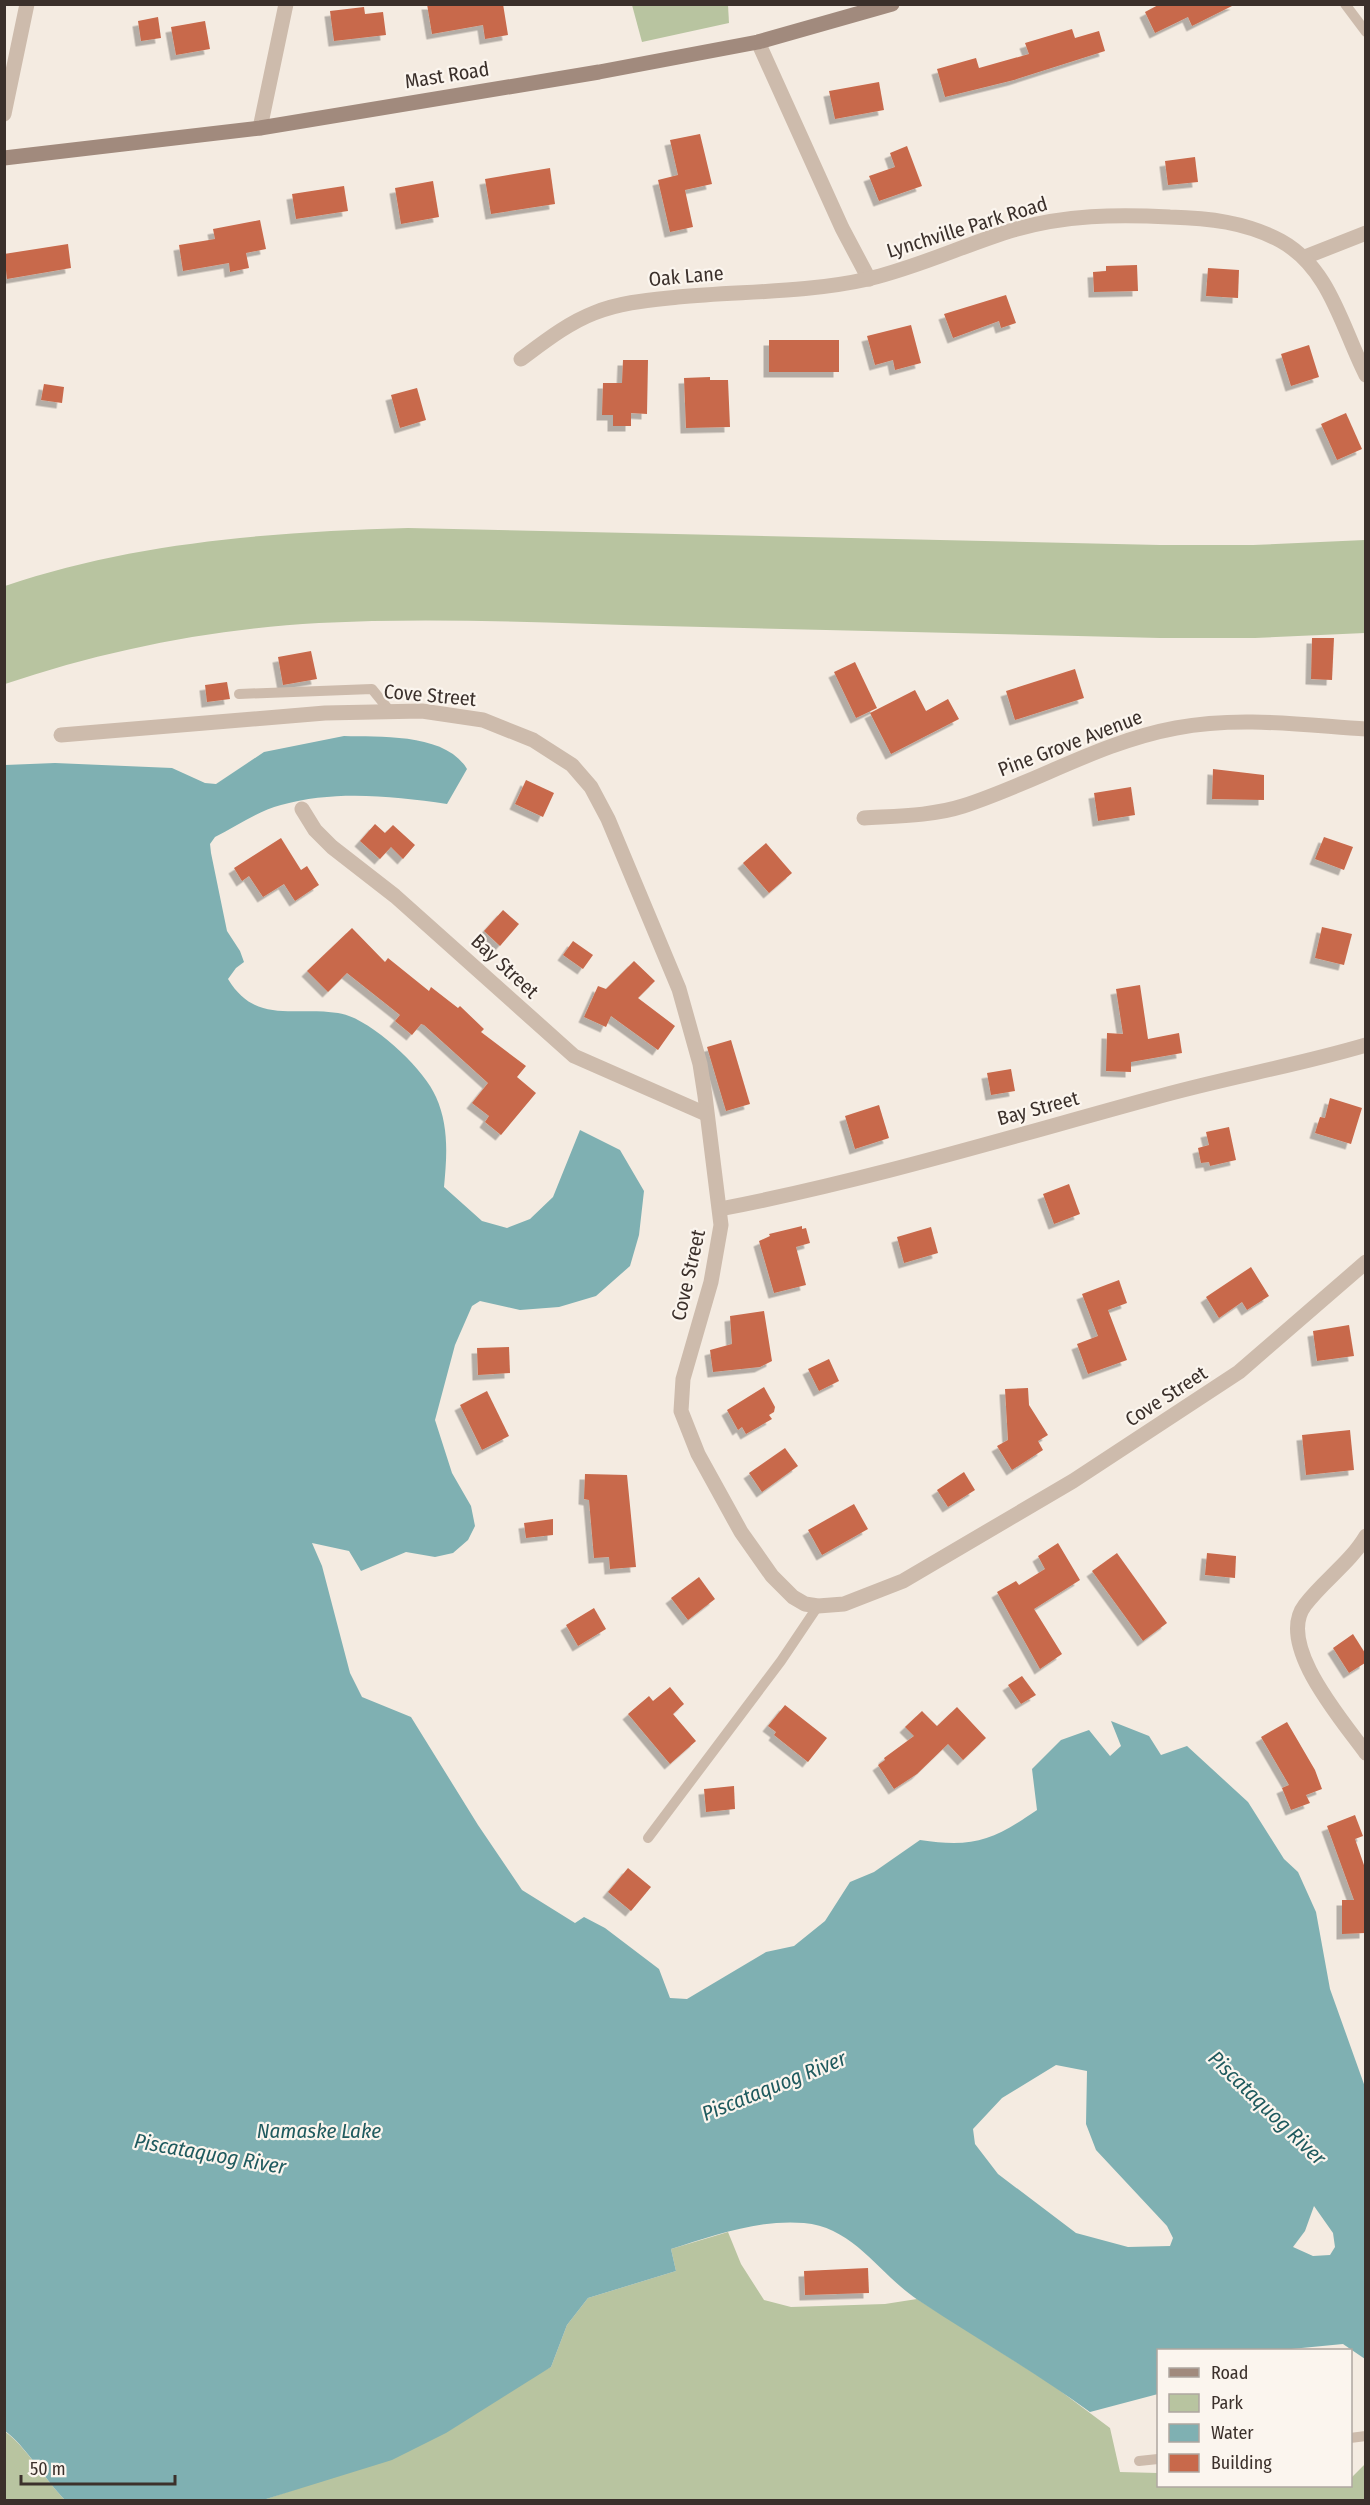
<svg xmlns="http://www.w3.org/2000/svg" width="1370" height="2505" font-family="'Fira Sans Condensed',sans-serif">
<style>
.green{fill:#b8c4a0}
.water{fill:#7fb0b2;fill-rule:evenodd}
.building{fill:#c8694b;filter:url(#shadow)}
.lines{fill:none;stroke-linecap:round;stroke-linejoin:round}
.service{stroke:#cdbbac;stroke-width:10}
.minor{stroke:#cdbbac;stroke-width:15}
.secondary{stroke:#a18a7d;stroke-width:15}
.labels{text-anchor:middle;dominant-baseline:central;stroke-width:4.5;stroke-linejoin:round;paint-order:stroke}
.street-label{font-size:20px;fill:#3b302b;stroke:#fbf5ee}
.water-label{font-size:21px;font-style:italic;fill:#1f5a5e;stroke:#fbf5ee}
</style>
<defs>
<filter id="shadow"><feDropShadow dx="-5.5" dy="5.5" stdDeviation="0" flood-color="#0004"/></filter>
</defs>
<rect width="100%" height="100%" fill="#f4ebe1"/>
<g class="green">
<polygon points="632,5 728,5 729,23 642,42"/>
<path d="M408,528l752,17h93l112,-5v93l-110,5h-95c-166,-4 -331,-8 -497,-12 -114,-3 -230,-9 -344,-3 -107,6 -213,27 -314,61v-98c129,-44 267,-54 403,-58z"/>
<polygon points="728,2232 741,2264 764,2300 791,2307 885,2304 917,2299 1051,2384 1110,2428 1120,2472 1158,2473 1158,2486 1350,2486 1351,2478 1366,2463 1365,2500 263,2500 308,2485 551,2367 567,2325 588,2298 676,2271 671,2249"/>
<path d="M4,2431c20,13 42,50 61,69h-60z"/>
</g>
<path class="water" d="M344,736c36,1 102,-3 123,33l-20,35c-55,-8 -112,-14 -166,1 -23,6 -45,21 -66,32l-5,7 1,9 16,78 13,20 4,11 -8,6 -8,11c28,46 65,27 110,34 31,4 86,55 98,84 13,29 11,59 8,90l38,34 25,7 23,-9 23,-22 27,-67 40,20 24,41 -5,44 -9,31 -34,30 -37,11 -39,3 -40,-9 -8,5 -17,39 -20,75 17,53 19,33 4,20 -7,14 -15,13 -18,4 -29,-5 -45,19 -12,-20 -37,-8 10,23 28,107 12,24 49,20 67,108 44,65 53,33 9,-6 21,11 54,41 11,29 17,1 79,-47 28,-6 31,-25 25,-39 24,-10 46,-32c54,8 73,0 117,-30l-5,-41 29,-29 28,-10 21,26 11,-10 -10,-25 38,15 12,19 26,-9 61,56 36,57 14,13 18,40 14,77 35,98v272l-22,-15 -62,6h-123v44l-68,18c-56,-41 -115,-74 -172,-112 -38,-25 -64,-73 -114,-77 -45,-4 -91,13 -133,26l5,22 -88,27 -21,27 -16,42 -105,66 -54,27 -129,40h-198c-19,-19 -41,-56 -60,-69v-1666l50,-2 117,5 33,15 11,1 48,-32zM1056,2065l31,6 -1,53 10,26 71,76 6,12 -3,8 -42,1 -52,-14 -78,-59 -23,-30 -2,-15 29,-31zM1314,2206l19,27 2,14 -5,8 -17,1 -20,-9 12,-16z"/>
<g class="building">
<polygon points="427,4 503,4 508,35 485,39 483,25 432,34"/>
<polygon points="1160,4 1236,4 1192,26 1188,17 1155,33 1145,12"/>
<polygon points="364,7 365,14 383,12 386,35 334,41 330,11"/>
<polygon points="158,17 161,38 141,41 138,21"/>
<polygon points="205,21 210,49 176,55 171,27"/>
<polygon points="1072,29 1075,38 1099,31 1105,51 1014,80 945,97 937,69 976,58 979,68 1029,54 1025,43"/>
<polygon points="879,82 884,110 835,119 829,91"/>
<polygon points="700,134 712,184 685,190 693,227 670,232 658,180 678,175 670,140"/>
<polygon points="907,146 922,186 879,201 869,176 895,167 890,153"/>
<polygon points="1195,157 1198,182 1168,185 1165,161"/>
<polygon points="550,168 555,204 491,214 485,179"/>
<polygon points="433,181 439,217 401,224 395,188"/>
<polygon points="344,186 348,211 296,219 292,194"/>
<polygon points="260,220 266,249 246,253 249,268 230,272 229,263 183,271 179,245 215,239 213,229"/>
<polygon points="68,244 71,268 7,279 4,254"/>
<polygon points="1137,265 1138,291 1094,292 1093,272 1106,271 1106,266"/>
<polygon points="1208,268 1239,270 1238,298 1206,296"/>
<polygon points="1006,295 1016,323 1001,328 999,321 953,338 944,314"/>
<polygon points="911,325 921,363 895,370 893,360 875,365 867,336"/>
<rect x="769" y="340" width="70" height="32"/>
<polygon points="1309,345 1319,377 1291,386 1281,354"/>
<polygon points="623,360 648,360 647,414 631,413 631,426 613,426 613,415 602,415 603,383 622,383"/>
<polygon points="710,377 710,380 728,380 730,427 686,428 684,378"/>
<polygon points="44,384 64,387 62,403 41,400"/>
<polygon points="417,388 426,420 400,428 391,395"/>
<polygon points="1346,413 1362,449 1337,460 1321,424"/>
<polygon points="1312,638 1334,638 1332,680 1311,679"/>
<polygon points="311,651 317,679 283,685 278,657"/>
<polygon points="855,662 877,708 856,718 834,672"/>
<polygon points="1075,669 1084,698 1015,720 1006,691"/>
<polygon points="227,682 230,699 207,702 205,685"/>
<polygon points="915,690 926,711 948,699 959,719 891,754 870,713"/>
<polygon points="1213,769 1264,775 1264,800 1212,799"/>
<polygon points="526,780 554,793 543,817 515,804"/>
<polygon points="1131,787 1135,815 1098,821 1094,793"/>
<polygon points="375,824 385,833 393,825 415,845 403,859 391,847 380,859 360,841"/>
<polygon points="1324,837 1353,847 1344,870 1315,859"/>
<polygon points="281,838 301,870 307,866 319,885 295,901 284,884 263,897 249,876 242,881 234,868"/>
<polygon points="766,843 792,873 769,893 743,863"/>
<polygon points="503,910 519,924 500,946 484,931"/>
<polygon points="1322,927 1352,934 1344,965 1315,958"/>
<polygon points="352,928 385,962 388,958 429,991 431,987 458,1008 460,1006 484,1029 481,1032 526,1066 517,1077 536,1093 501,1135 485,1122 489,1116 472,1103 488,1083 424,1025 421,1024 412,1035 395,1021 400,1015 347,973 328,992 307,971"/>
<polygon points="573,941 593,955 583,969 563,955"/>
<polygon points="634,961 655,981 638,998 675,1026 658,1050 611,1016 606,1027 584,1017 598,986 606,989"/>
<polygon points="1140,985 1148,1039 1179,1033 1182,1053 1131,1062 1131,1072 1106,1071 1107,1033 1123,1034 1116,989"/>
<polygon points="731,1040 750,1104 726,1111 707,1047"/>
<polygon points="1011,1069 1015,1091 991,1095 987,1073"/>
<polygon points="1330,1098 1362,1108 1351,1144 1315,1133 1320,1117 1325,1118"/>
<polygon points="879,1105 889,1138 855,1149 845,1116"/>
<polygon points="1229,1127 1236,1160 1210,1166 1209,1162 1201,1163 1198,1148 1209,1145 1206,1132"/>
<polygon points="1069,1184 1080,1214 1054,1224 1043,1194"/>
<polygon points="802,1226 802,1229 806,1228 810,1243 796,1247 806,1285 774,1293 759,1241 770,1236 769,1234"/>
<polygon points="931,1227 938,1253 904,1263 897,1237"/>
<polygon points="1251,1267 1269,1296 1247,1310 1242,1302 1219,1318 1206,1297"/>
<polygon points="1119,1280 1127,1303 1108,1310 1127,1360 1088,1374 1077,1344 1098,1336 1082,1294"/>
<polygon points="764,1311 772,1361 760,1367 713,1372 710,1350 732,1344 730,1316"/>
<polygon points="1349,1325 1354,1356 1317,1361 1313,1331"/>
<polygon points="509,1347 510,1373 478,1375 477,1348"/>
<polygon points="829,1359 839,1381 819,1391 808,1369"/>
<polygon points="764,1387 775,1407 774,1412 769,1415 772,1419 746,1434 742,1427 738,1430 727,1410"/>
<polygon points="1028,1388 1029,1405 1048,1435 1038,1441 1043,1450 1012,1470 997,1446 1008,1440 1005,1389"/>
<polygon points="487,1391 509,1436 482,1450 460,1405"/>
<polygon points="1350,1430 1354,1470 1306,1475 1302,1435"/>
<polygon points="785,1448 798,1466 762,1492 749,1473"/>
<polygon points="964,1472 975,1490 948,1507 937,1490"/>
<polygon points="585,1474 627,1475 636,1567 610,1569 609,1557 594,1558 589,1500 584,1499"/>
<polygon points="854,1504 868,1529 822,1555 808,1530"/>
<polygon points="553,1519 553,1535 526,1538 524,1523"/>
<polygon points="1058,1543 1080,1580 1034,1609 1062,1654 1040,1669 997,1592 1016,1581 1019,1585 1045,1569 1038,1556"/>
<polygon points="1117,1553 1167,1623 1143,1641 1092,1571"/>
<polygon points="1207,1553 1236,1556 1235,1578 1205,1575"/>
<polygon points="699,1577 715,1599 688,1620 671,1598"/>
<polygon points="594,1608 606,1629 578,1646 566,1625"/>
<polygon points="1353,1634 1365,1653 1365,1663 1349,1673 1333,1648"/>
<polygon points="1022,1676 1036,1695 1021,1704 1008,1685"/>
<polygon points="670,1687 684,1704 673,1714 696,1741 670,1764 628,1714 649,1696 653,1701"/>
<polygon points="785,1705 827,1738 808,1762 774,1735 776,1732 768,1726"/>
<polygon points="957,1707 986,1738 963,1760 948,1744 917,1774 894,1789 878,1765 885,1760 884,1758 914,1736 905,1727 922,1711 937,1726"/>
<polygon points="1287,1722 1315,1770 1322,1789 1306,1795 1310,1803 1291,1810 1282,1788 1289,1785 1261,1737"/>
<polygon points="734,1786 735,1809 706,1812 704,1789"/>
<polygon points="1355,1815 1363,1836 1355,1839 1365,1868 1365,1933 1342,1934 1342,1900 1354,1900 1327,1826"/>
<polygon points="628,1868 651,1887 631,1911 608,1892"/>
<polygon points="868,2268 869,2293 805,2295 804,2271"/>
</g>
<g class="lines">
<g class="service">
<polyline points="1345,4 1366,32"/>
<polyline points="239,694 372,689 389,710"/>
<polyline points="648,1838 781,1661 818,1606"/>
<polyline points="1350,2438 1366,2436"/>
<polyline points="1139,2461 1158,2459"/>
</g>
<g class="minor">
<polyline points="758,42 842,228 869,279"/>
<polyline points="4,114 27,4"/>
<polyline points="260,128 286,4"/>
<polyline points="1305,257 1366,233"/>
<path d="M521,359c23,-17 47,-36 73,-46 27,-11 56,-13 84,-16 64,-6 128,-4 190,-18 51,-12 96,-34 145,-49 52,-15 103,-16 157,-13 38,1 76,5 111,24 49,27 61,87 85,134"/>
<polyline points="61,735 325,713 422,711 483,720 533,740 572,765 591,787 608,819 679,989 700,1064 705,1096 721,1225 711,1282 683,1379 681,1411 698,1454 741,1532 772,1576 793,1597 805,1604 818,1606 844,1604 903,1581 1073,1481 1239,1372 1366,1262"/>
<polyline points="302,809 315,830 332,847 395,896 574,1056 706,1114"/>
<path d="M864,818c32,-2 68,-2 99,-12 72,-23 137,-64 213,-78 63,-12 126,-3 190,1"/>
<path d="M720,1209c146,-28 290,-72 433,-111 70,-20 142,-32 213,-53"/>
<path d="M1366,1536c-16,27 -42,44 -61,69 -30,39 38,116 61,148"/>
</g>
<polyline class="secondary" points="4,158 260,128 599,72 758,42 892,4"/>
</g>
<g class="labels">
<g class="street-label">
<text transform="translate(447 75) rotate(-9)">Mast Road</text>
<text transform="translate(967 227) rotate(-17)">Lynchville Park Road</text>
<text transform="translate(686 276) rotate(-5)">Oak Lane</text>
<text transform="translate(430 695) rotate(5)">Cove Street</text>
<text transform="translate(1070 743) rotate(-21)">Pine Grove Avenue</text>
<text transform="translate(505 966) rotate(43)">Bay Street</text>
<text transform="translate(1038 1108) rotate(-15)">Bay Street</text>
<text transform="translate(688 1275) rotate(-77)">Cove Street</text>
<text transform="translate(1166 1396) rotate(-33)">Cove Street</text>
</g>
<g class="water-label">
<text transform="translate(774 2086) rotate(-22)">Piscataquog River</text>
<text transform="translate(1267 2108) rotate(44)">Piscataquog River</text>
<text x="319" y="2131">Namaske Lake</text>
<text transform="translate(210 2154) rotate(10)">Piscataquog River</text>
</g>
</g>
<rect width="1370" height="2505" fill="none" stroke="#3b302b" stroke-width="12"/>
<rect x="1157" y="2349" width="195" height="138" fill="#fbf5ee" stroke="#aea6a0" stroke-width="1.5"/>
<rect x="1169" y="2368" width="30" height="9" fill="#a18a7d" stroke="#aea6a0" stroke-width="1.5"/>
<text x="1211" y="2379" font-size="18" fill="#3b302b">Road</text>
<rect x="1169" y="2394" width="30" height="18" fill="#b8c4a0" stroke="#aea6a0" stroke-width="1.5"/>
<text x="1211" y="2409" font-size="18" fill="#3b302b">Park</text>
<rect x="1169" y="2424" width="30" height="18" fill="#7fb0b2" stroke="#aea6a0" stroke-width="1.5"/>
<text x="1211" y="2439" font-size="18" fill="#3b302b">Water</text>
<rect x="1169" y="2454" width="30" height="18" fill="#c8694b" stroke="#aea6a0" stroke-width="1.5"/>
<text x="1211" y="2469" font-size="18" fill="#3b302b">Building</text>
<path d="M21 2475v9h154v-9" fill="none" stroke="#3b302b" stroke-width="3"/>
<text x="30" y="2475" font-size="18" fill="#3b302b" stroke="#fbf5ee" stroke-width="4.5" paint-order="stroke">50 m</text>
</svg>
